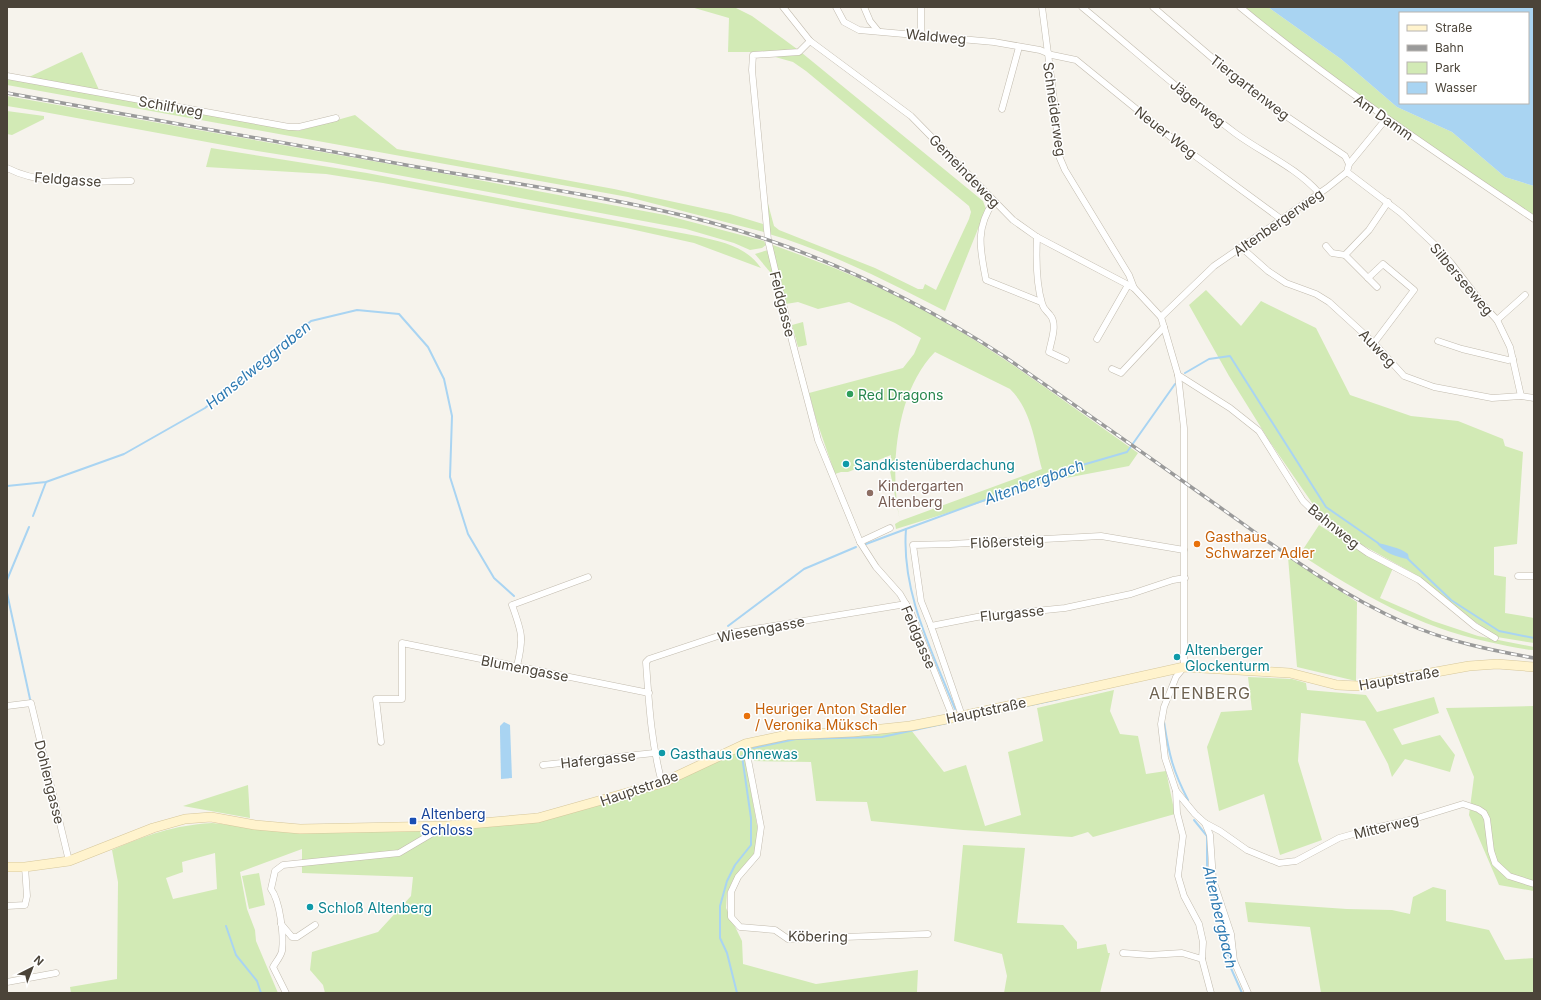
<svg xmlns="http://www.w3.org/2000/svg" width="1541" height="1000" font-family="Inter,sans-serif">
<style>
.green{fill:#d2eab5;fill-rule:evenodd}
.water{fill:#a9d4f2;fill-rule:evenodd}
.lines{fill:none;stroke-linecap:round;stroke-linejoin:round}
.stream{stroke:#a9d4f2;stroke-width:2}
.street-casing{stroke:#c2bbae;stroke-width:7}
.secondary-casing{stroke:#d6c79b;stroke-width:10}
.street{stroke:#fff;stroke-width:6}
.secondary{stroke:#fff3cd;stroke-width:9}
.rail-casing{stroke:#9a9a9a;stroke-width:3.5}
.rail{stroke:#fff;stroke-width:2;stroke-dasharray:6;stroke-linecap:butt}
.leisure-dot{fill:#2e9e5b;stroke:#fff;stroke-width:1.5}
.culture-dot{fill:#0f9aa8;stroke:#fff;stroke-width:1.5}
.education-dot{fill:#8d6e63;stroke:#fff;stroke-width:1.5}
.food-dot{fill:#e8710a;stroke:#fff;stroke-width:1.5}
.transit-dot{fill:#1a4fb4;stroke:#fff;stroke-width:1.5}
.labels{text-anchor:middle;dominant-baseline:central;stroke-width:3;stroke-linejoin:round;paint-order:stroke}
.street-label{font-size:14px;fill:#4b4439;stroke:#fff}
.leisure-label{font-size:14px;fill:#27864d;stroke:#fff;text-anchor:start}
.culture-label{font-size:14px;fill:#0d838f;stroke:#fff;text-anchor:start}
.education-label{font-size:14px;fill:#785e54;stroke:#fff;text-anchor:start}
.food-label{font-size:14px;fill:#c56008;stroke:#fff;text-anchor:start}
.transit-label{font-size:14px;fill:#164399;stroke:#fff;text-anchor:start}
.water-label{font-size:15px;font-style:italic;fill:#2e7ab2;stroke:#fff}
.quarter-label{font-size:16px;letter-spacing:1px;fill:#6e6250;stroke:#fff}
</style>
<rect width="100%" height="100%" fill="#f6f3ec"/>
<g class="green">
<polygon points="691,7 734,7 752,16 797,49 762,52 728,52 729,18"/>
<polygon points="1242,7 1268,7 1341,59 1397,107 1452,132 1505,177 1534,186 1534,217 1378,110"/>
<polygon points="82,52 99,90 29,77"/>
<path d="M802,53l181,148 3,8 -41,102c-57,-29 -114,-59 -176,-77l-2,-34 7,26 5,4 96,38 43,21h5l2,-5 11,6 33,-71 2,-7 -2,-6 -163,-135 -13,-9 -25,-7z"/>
<polygon points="7,79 298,131 355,115 397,149 614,189 730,214 763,224 764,232 628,197 7,85"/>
<polygon points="7,96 468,178 665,215 764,241 766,245 762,248 750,250 734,243 686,229 333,163 245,149 44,112 7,106"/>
<polygon points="7,111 44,116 44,119 12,135 7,134"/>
<path d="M211,148l156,25 330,63c25,6 49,10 64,32l-67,-25 -68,-15 -243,-45 -57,-9 -120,-7z"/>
<path d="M770,244c57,20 112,42 164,72 71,40 137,90 204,137l-9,13 -79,15 -154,48 -1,-5 5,-3 -10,-50 1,-16 -43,17h-7l-6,2 -19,-55 -7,-26 94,-25 11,-14 7,-16 -26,-15 -46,-21 -31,7 -20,-7 -12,2zM935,352l75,37c21,20 25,54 32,80l-142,52c-11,-52 -4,-130 35,-169z"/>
<polygon points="768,250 775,278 755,254"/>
<polygon points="1206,290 1241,326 1261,301 1316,328 1350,395 1411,416 1458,421 1503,439 1505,446 1523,452 1517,544 1494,547 1494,575 1506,577 1505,613 1534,618 1534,643 1497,637 1454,607 1413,573 1346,536 1317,510 1270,442 1229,376 1189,305"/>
<polygon points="803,322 807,345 798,347 792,325"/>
<path d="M1319,525l46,29 28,14 -13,30 53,23 45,15 56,11v3c-15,-1 -30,-5 -45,-8 -71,-15 -129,-48 -189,-88z"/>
<polygon points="1288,557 1357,602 1356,681 1297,667"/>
<polygon points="1248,677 1292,679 1306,683 1307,690 1366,695 1377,712 1434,697 1439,713 1393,729 1402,745 1440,735 1455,755 1450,772 1405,759 1392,777 1388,764 1365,721 1301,713 1298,761 1322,840 1280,855 1264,794 1219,811 1207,747 1221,712 1252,710"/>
<polygon points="1114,690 1110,711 1120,734 1138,736 1146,774 1166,771 1175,814 1093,837 1088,832 1072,837 963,830 871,821 867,802 816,801 811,762 754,761 750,746 802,736 911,730 944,772 966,765 985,826 1021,815 1008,752 1043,741 1037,708"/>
<polygon points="1534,706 1534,891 1499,885 1469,815 1474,777 1446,708"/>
<polygon points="743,747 758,831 754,855 733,880 727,893 726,908 742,941 743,964 816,984 918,970 917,992 919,993 325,993 323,985 310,970 312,952 378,932 411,896 413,877 302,873 302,865 400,855 446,828 540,822 662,785"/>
<polygon points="248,785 250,818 183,806"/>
<path d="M212,823l76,8 150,-2 -40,21 -96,11v-12l-62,23 7,37 8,21 1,11 22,52h-207l-1,-6 47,-8 1,-97 -6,-32c38,-16 59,-24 100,-27zM215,853l2,36 -44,10 -7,-21 17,-6 -1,-10z"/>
<polygon points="963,845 1025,848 1017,923 1063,925 1077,942 1077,949 1106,944 1108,953 1110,953 1100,993 1004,993 1007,976 1002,954 954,941"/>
<polygon points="259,873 265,905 249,909 242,876"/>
<polygon points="1433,887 1446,890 1446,921 1489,930 1505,960 1534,958 1534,993 1321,993 1310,927 1248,922 1245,902 1347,909 1392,910 1410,914 1413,897"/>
</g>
<g class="water">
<path d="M1268,7h266v179l-29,-9 -53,-45 -55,-25 -56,-48zM1400,13h128v90h-128z"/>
<path d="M1376,542c11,4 24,5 32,12l1,5c-11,-1 -27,-7 -33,-17z"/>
<polygon points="504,722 510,725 512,778 501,779 500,732 500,726"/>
</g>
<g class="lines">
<g class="stream">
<polyline points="1185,373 1209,359 1230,356 1326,507 1378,543"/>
<polyline points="7,486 46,482 124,454 205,408 311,321 357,310 399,314 428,347 444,379 452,416 450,477 468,534 494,578 514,596"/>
<polyline points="33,516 46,482"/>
<polyline points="866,544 906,529"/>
<polyline points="1406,557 1451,600 1499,631 1534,638"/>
<polyline points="7,580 29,527"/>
<polyline points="7,593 30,699"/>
<polyline points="728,626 804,569 856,547"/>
<path d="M955,709c-23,-58 -54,-117 -49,-180l166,-61 55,-16 48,-68"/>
<path d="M1164,722c5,33 9,49 24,78"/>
<polyline points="753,748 796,739 882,737 1059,699"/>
<polyline points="1194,820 1207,836 1207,873 1224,929 1230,966 1242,993"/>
<polyline points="226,926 236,955 257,981 261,993"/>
<polyline points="737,993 727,953 720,938 720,906 727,881 735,865 751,845 751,818 742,756"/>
</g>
<defs>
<g id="street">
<polyline points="783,7 810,41 911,116 1013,220 1037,237 1134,288 1161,317 1178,375 1184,428 1184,667 1176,677 1164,707 1161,724 1165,758 1176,791 1195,814 1205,823 1210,835 1213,880 1231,934 1234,961 1248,993"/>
<polyline points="836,7 844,22 859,30 994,42 1040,50 1052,55 1076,60 1183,147 1281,219"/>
<polyline points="864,7 870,21 878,31"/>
<polyline points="921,7 921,35"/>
<polyline points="1042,7 1055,108 1059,156 1065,170 1129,275 1134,288"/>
<path d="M1082,7c51,42 100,86 153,126 27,20 61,34 84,60"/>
<polyline points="1153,7 1238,80 1280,112 1345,156 1349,164"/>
<path d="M1240,7c93,77 194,144 294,212"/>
<polyline points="810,41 799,52 753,55 752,70 768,240 790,333 818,440 860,542 876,567 900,594 911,613 953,718"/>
<polyline points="7,76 289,127 299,127 336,118"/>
<polyline points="1002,109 1019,47"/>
<path d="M7,168c37,19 83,13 124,13"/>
<polyline points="1347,172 1401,213 1435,245 1451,263 1484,306 1497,320 1510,347 1521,396"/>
<path d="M994,201c-19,27 -14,48 -8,79l55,22"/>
<path d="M1037,237c-1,21 -1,46 5,66 1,6 5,8 8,12 8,9 1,26 -1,37l17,8"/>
<polyline points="1326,246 1332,253 1345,255"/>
<polyline points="1242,248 1268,271 1286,283 1316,294 1329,302 1374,343 1404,376 1434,387 1492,398 1521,396 1534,398"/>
<polyline points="1368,278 1383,264 1414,290 1374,343"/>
<polyline points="1377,287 1345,255 1369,230 1388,202"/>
<polyline points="1161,317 1214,266 1327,188 1347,172 1349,164 1386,119"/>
<polyline points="1497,320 1525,295"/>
<polyline points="1097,339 1128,285"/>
<polyline points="1438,341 1462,349 1508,360 1513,359"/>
<polyline points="1112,369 1121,373 1164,327"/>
<polyline points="1178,375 1230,408 1259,431 1303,501 1329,526 1368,553 1419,580 1475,626 1495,638"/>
<polyline points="860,542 890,528"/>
<polyline points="1518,576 1534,576"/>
<polyline points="931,626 921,601 913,545 950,544 1101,536 1184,550"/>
<path d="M517,666c7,-29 5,-33 -5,-61l76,-28"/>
<polyline points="7,706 31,703 69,861"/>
<polyline points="962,716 931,626 977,617 1065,608 1131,594 1173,580 1185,578"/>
<polyline points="381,742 376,699 402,699 402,643 649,693"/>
<polyline points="745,744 761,827 757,855 738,877 731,892 731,917 740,927 775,930 788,939 928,934"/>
<polyline points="543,765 654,753"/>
<path d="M662,783c-11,-41 -13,-79 -16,-121l3,-3 75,-25 182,-30"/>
<polyline points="1176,791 1177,813 1183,836 1178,876 1184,896 1199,924 1203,942 1202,959 1211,993"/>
<polyline points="1205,823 1220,831 1247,850 1279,863 1296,861 1339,838 1371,829 1414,819 1463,804 1478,809 1484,813 1487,819 1491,851 1495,863 1509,876 1534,884"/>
<polyline points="7,906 25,905 27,896 25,867"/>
<polyline points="281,924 292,937 297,937 315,925"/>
<polyline points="1123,953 1150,955 1182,953 1202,959"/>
<polyline points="7,982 56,973"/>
<path d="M286,993l-13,-26c3,-5 8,-11 9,-16 2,-16 -2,-50 -11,-62l4,-18 8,-6 116,-12 44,-26"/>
</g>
<polyline id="secondary" points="7,867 25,867 69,861 153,828 185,819 211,817 255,825 300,829 447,826 538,818 662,783 745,744 787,735 853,732 910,726 962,716 1184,667 1290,673 1337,685 1359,686 1469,666 1497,664 1534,667"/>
</defs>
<use href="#street" class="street-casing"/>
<use href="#secondary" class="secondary-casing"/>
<use href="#street" class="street"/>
<use href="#secondary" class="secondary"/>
<defs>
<path id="rail" d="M7,93c137,25 274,49 410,74 98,17 197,30 292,55 105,28 203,75 293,133 67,46 133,92 199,139 66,46 130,97 204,129 41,18 85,27 129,35"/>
</defs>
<use href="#rail" class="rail-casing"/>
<use href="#rail" class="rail"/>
</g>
<circle class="leisure-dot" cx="850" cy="394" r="4"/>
<g class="culture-dot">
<circle cx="846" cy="464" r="4"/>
<circle cx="1177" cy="657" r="4"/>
<circle cx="662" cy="753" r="4"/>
<circle cx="310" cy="907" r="4"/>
</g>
<circle class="education-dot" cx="870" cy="493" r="4"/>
<g class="food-dot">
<circle cx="1197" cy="544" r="4"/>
<circle cx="747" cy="716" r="4"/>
</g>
<rect class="transit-dot" x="409" y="817" width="8" height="8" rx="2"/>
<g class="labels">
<g class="street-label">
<text transform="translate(936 36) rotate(5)">Waldweg</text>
<text transform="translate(1250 87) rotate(38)">Tiergartenweg</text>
<text transform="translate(1198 103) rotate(39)">Jägerweg</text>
<text transform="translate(171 106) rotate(10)">Schilfweg</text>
<text transform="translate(1055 109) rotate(82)">Schneiderweg</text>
<text transform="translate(1384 117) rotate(35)">Am Damm</text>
<text transform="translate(1166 132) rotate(38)">Neuer Weg</text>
<text transform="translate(965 171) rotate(46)">Gemeindeweg</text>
<text transform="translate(68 179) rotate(4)">Feldgasse</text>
<text transform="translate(1278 222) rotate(-35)">Altenbergerweg</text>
<text transform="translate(1462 279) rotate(50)">Silberseeweg</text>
<text transform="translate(783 304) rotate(76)">Feldgasse</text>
<text transform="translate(1378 348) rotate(46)">Auweg</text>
<text transform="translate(1334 526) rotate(39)">Bahnweg</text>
<text transform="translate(1007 541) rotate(-3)">Flößersteig</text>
<text transform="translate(1012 613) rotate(-6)">Flurgasse</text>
<text transform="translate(761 629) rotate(-11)">Wiesengasse</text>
<text transform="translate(919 637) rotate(67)">Feldgasse</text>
<text transform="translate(525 668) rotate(11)">Blumengasse</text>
<text transform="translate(1399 678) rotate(-10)">Hauptstraße</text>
<text transform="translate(986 710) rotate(-12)">Hauptstraße</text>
<text transform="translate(598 759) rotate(-6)">Hafergasse</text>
<text transform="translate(50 782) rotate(76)">Dohlengasse</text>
<text transform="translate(639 788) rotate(-19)">Hauptstraße</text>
<text transform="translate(1386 826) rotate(-14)">Mitterweg</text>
<text transform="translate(818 936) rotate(1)">Köbering</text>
</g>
<g class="leisure-label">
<text x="858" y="394">Red Dragons</text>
</g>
<g class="culture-label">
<text x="854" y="464">Sandkistenüberdachung</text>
<text x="1185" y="649">Altenberger<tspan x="1185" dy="16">Glockenturm</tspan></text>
<text x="670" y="753">Gasthaus Ohnewas</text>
<text x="318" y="907">Schloß Altenberg</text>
</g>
<g class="education-label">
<text x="878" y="485">Kindergarten<tspan x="878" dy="16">Altenberg</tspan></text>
</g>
<g class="food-label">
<text x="1205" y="536">Gasthaus<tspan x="1205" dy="16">Schwarzer Adler</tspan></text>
<text x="755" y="708">Heuriger Anton Stadler<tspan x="755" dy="16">/ Veronika Müksch</tspan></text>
</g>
<g class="transit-label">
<text x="421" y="813">Altenberg<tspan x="421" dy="16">Schloss</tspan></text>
</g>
<g class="water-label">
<text transform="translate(258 365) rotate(-39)">Hanselweggraben</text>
<text transform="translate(1034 482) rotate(-20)">Altenbergbach</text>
<text transform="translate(1220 917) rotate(77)">Altenbergbach</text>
</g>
<g class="quarter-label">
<text x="1200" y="693">ALTENBERG</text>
</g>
</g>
<rect width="1541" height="1000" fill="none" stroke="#4b4439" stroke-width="16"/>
<rect x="1399" y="12" width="130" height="92" fill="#ffffff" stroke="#b7b4b0"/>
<rect x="1407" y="25" width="20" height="6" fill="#fff3cd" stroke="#b7b4b0"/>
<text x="1435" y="32" font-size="12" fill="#4b4439">Straße</text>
<rect x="1407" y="45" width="20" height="6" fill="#9a9a9a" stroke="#b7b4b0"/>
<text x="1435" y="52" font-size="12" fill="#4b4439">Bahn</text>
<rect x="1407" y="62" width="20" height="12" fill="#d2eab5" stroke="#b7b4b0"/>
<text x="1435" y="72" font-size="12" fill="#4b4439">Park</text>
<rect x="1407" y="82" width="20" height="12" fill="#a9d4f2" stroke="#b7b4b0"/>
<text x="1435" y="92" font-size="12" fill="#4b4439">Wasser</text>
<g transform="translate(32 968) rotate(42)" stroke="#ffffff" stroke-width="3" paint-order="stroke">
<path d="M0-3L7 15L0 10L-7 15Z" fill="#4b4439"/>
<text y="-6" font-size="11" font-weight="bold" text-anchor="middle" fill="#4b4439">N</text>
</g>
</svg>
